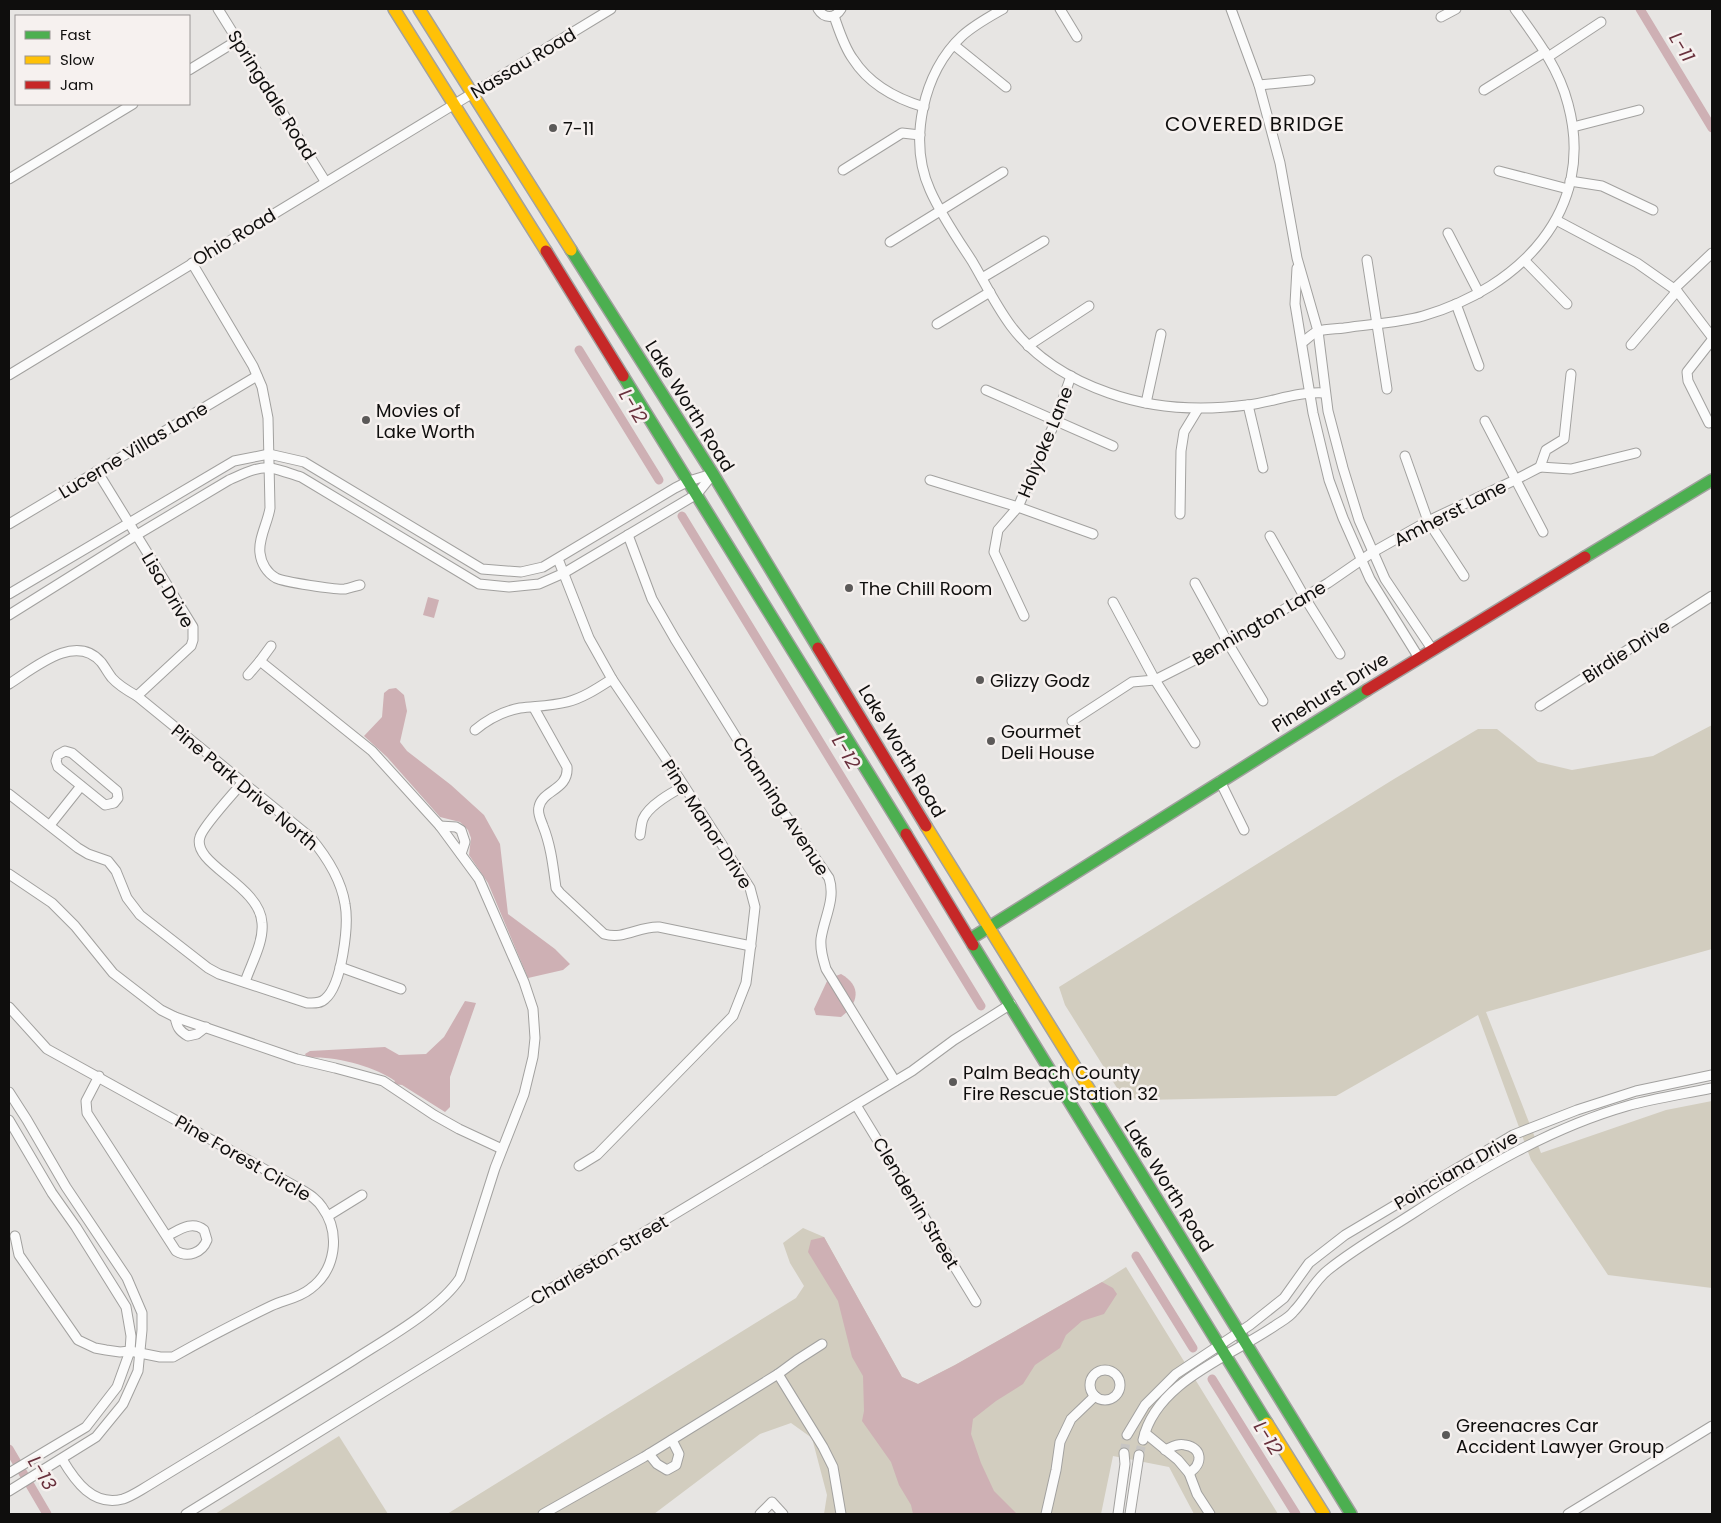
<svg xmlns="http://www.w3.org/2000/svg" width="1721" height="1523" font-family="Poppins,sans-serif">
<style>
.green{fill:#d2cdbf}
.water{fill:#ceb0b4}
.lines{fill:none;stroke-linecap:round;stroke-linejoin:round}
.canal{stroke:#ceb0b4;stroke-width:9}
.street-tunnel{stroke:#c7c5c3;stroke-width:9;stroke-dasharray:9 4.5;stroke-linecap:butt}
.street-casing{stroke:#a2a19f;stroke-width:11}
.fast-casing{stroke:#a2a19f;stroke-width:14}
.slow-casing{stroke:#a2a19f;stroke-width:14}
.jam-casing{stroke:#a2a19f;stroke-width:14}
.street{stroke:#fbfbfb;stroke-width:9}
.fast{stroke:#4caf50;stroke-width:11}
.slow{stroke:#ffc107;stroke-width:11}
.jam{stroke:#c62828;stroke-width:11}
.poi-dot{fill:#5b5958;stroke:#f6f1ef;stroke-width:2}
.labels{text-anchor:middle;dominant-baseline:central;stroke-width:5;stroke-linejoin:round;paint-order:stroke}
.street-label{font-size:18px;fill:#0f0e0d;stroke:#f6f1ef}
.poi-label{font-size:18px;fill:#0f0e0d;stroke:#f6f1ef;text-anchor:start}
.water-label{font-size:19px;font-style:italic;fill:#69313d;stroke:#f6f1ef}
.quarter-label{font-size:20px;letter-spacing:1px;fill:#0f0e0d;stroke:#f6f1ef}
</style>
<rect width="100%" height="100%" fill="#e7e5e3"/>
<g class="green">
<polygon points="1712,725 1712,949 1486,1012 1541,1153 1666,1110 1712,1101 1712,1288 1608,1275 1531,1160 1478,1015 1336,1096 1143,1100 1122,1096 1065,1005 1059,987 1394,779 1478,729 1497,729 1538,762 1572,770 1653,756"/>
<polygon points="803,1228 824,1237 902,1377 918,1384 955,1365 1102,1282 1126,1267 1278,1514 1194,1514 1169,1467 1113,1456 1101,1514 824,1514 827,1495 812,1438 791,1423 760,1434 654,1514 447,1514 796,1298 804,1286 790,1263 783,1243"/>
<polygon points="339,1436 388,1514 215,1514"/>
</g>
<g class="water">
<polygon points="428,597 439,600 434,618 423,615"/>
<polygon points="396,688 404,695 407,711 400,742 407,751 451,785 484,815 500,844 508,914 555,949 570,964 563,970 528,978 488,883 469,855 471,838 468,830 460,822 440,817 387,757 364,736 382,717 384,693 389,689"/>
<path d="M841,974c21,12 18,29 0,43l-25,-2 -2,-6 14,-30z"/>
<path d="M465,1001l11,2 -26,74v30l-5,5 -43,-27 -9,-1 2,-3c-20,-15 -64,-26 -88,-23l-2,-4 5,-3 75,-4 14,8 27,-1 18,-17z"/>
<polygon points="824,1237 902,1377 918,1384 955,1365 1102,1282 1113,1288 1117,1294 1104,1314 1082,1321 1066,1335 1060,1348 1035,1365 1023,1384 996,1401 973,1419 971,1434 981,1463 994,1491 1017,1514 913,1514 911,1505 899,1485 891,1462 862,1421 864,1411 863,1376 852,1357 838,1301 808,1252 811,1240"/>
</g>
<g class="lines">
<g class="canal">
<polyline points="1640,9 1712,128"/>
<polyline points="579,350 659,480"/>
<polyline points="682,516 981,1006"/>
<polyline points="1136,1256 1193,1348"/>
<polyline points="1212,1379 1296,1514"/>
<polyline points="9,1449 47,1514"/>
</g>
<g class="street-tunnel">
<polyline points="1124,1453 1127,1435"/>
<polyline points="1139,1455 1143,1440"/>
</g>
<defs>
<g id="street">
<polyline points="218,9 325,181"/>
<path d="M818,9c6,10 17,10 23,0"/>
<path d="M1003,9c-14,8 -29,16 -41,27 -39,36 -54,105 -32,154 11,25 27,48 42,71 13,22 24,45 39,65 24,32 61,54 98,67 45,16 92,18 138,12 26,-3 51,-14 78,-12"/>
<polyline points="1060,9 1077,37"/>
<polyline points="1231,9 1259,85 1280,163 1297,258 1318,331 1328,411 1343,468 1359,520 1385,579 1432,649"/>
<path d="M834,16c5,14 10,31 19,43 16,25 44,40 71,48"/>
<polyline points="1441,17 1456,9"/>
<polyline points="954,45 1006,87"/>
<polyline points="1548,57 1601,22"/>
<polyline points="189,70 238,40"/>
<polyline points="1259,85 1310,80"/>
<polyline points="1484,90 1545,52"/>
<polyline points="1573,127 1639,110"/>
<polyline points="843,170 902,133 920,135"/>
<polyline points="1499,171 1568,189"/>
<polyline points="9,179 133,104"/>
<polyline points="1570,181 1602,186 1653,210"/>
<polyline points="1556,220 1637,263 1677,291 1712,337"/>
<polyline points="1448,233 1479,293"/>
<polyline points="890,242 1003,172"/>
<polyline points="1367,260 1387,389"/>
<polyline points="1525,261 1567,304"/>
<path d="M192,263l61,103 9,21 6,31 2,90c-2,14 -12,31 -10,45 1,10 7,20 16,25 8,4 60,12 69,11 5,-1 10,-3 15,-4"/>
<polyline points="1297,268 1295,304 1313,413 1329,480 1343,518 1370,579 1419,658"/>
<polyline points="982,278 1044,241"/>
<polyline points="1674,289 1712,253"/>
<polyline points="1456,304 1479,366"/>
<polyline points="937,324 990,292"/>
<path d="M1303,342c4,-3 10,-9 15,-11 8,-2 18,-2 26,-3 26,-4 54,-5 79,-12 96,-28 174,-105 145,-212 -9,-36 -32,-66 -53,-95"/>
<polyline points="1631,345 1677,291"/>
<polyline points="1028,346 1089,306"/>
<polyline points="9,375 611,9"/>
<polyline points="986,390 1113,446"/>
<polyline points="1146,403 1161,334"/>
<polyline points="1248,405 1263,468"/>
<polyline points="1485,421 1543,532"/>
<polyline points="1709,423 1688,381 1687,372 1712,340"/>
<polyline points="1405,456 1428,521 1464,576"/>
<polyline points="1540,467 1546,450 1564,439 1571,374"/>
<polyline points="1540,467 1571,469 1636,453"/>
<polyline points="97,471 193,627 193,640 191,646 137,696"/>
<polyline points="930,480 1018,507 1093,534"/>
<polyline points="1180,514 1181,451 1184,432 1198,409"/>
<polyline points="9,524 257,376"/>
<path d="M628,535l24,64 23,40 102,164 52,75c7,21 -5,40 -8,61 -1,11 2,20 5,30l69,112"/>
<polyline points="1270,536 1305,598 1340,654"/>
<polyline points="558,559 589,638 612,679 679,778 750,888 755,907 750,951 746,983 733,1016 597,1155 579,1166"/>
<polyline points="1195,583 1228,643 1263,701"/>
<polyline points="9,594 234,461 269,454 304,462 482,569 521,572 543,567 675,488 689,481 712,474"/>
<polyline points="1113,602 1155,680 1195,743"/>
<path d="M9,615l126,-79 94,-56c12,-5 28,-14 42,-12 10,2 20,6 30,9l178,107 30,3 30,-3 25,-11 133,-79 16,-20"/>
<polyline points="1024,616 994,552 998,530 1018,507 1055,422 1071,376"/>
<polyline points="248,675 260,661"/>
<path d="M9,684c24,-15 66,-52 92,-22 4,5 7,11 11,16 7,8 16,13 25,18l173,141c16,19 31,42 35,67 4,21 -3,81 -20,95 -5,5 -11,4 -18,4l-88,-29 -11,-6 -68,-53 -13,-17 -11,-27 -8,-10 -20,-7 -10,-6 -69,-54"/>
<polyline points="1540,706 1712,596"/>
<path d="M534,708l33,59c2,23 -25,23 -28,40 -2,6 2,13 4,19 8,20 10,40 13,62l4,5 44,41c20,6 35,-8 55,-7l92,19"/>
<polyline points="1072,721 1132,682 1155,680 1228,643 1328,583 1373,552 1428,521 1515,480 1540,467"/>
<path d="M475,730c12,-10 29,-19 45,-22 16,-2 31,-2 47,-6 16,-4 31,-14 45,-23"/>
<polygon points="65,751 72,753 117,791 118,798 114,803 105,805 58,767 56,761 58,755"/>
<polyline points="1220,781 1244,830"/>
<path d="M242,783c-9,11 -39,43 -42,54 -9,27 60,48 62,86 2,19 -11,41 -17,59"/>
<polyline points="50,825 81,786"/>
<polyline points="440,826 456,827 461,830 465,842 461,854"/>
<path d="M640,835c1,-5 1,-11 3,-16 6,-14 28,-26 41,-33"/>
<polyline points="9,874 52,903 75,926 113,973 161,1010 175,1017 297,1059 335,1068 383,1081 434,1115 459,1129 502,1149"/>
<polyline points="340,967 401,989"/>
<path d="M9,1007l38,42 255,141c8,5 15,9 20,17 19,26 14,63 -12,82 -11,9 -26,11 -39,17 -33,16 -66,33 -98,51h-13l-30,-6 -10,1 -14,-2 -11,-2 -17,-8 -59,-85 -4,-19"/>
<path d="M175,1017c2,10 4,14 13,19l9,-2 9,-7"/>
<path d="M99,1076l-13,25 1,12 89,138c12,7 26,2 31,-11l-3,-10c-12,-10 -25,0 -37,6"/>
<polyline points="9,1092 27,1120 66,1187 127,1278 142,1313 142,1330 138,1371 123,1404 96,1437 9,1491"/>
<polyline points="856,1105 976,1302"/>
<polyline points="9,1120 52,1193 76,1227 126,1307 131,1336 130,1351 117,1387 86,1427 9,1473"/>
<polyline points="328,1216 362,1195"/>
<circle cx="1105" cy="1385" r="15"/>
<polyline points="778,1374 797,1360 822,1344"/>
<polyline points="1145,1433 1178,1460 1189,1473 1197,1494 1210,1514"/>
<polyline points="1127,1435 1145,1405 1176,1374 1250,1325 1284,1298 1309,1263 1345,1235 1513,1135 1577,1110 1636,1091 1712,1075"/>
<path d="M1143,1440c13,-59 89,-84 133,-115 6,-4 14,-8 18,-14 12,-12 20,-30 34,-41 26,-21 56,-38 84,-56 68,-44 138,-86 215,-108 28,-8 57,-12 85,-18"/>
<path d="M1165,1450c7,-3 13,-7 20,-5 18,3 18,19 4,28"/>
<polyline points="649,1454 657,1464 667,1470 676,1465 679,1454 672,1440"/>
<path d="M62,1459c13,22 31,48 61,40 6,-2 13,-6 18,-9 70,-43 141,-85 211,-129 32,-21 87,-51 108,-83l35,-110 29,-74 9,-37 2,-19 -2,-29 -9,-27 -45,-103 -39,-53 -68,-75 -112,-90 11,-15"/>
<polyline points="186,1514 560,1283 912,1071 954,1040 1011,1004"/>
<polyline points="543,1514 644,1457 778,1374 823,1447 833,1467 841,1514"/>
<polyline points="760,1514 772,1502 783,1514"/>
<polyline points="1046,1514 1056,1470 1060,1442 1071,1419 1095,1396"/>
<polyline points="1118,1514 1125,1464 1124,1453"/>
<polyline points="1130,1514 1139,1455"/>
<polyline points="1568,1514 1712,1426"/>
</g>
<g id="fast">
<polyline points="571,250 713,474 818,648"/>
<polyline points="623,376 906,834"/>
<polyline points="1585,557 1712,480"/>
<polyline points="970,939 1367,690"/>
<polyline points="973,945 1267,1423"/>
<polyline points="1094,1097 1351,1514"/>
</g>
<g id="slow">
<polyline points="394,9 546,251"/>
<polyline points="419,9 571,250"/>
<polyline points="926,826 1094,1097"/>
<polyline points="1267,1423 1324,1514"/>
</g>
<g id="jam">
<polyline points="546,251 623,376"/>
<polyline points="818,648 926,826"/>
<polyline points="1367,690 1585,557"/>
<polyline points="906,834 973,945"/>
</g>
</defs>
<use href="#street" class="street-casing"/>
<use href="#fast" class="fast-casing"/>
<use href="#slow" class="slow-casing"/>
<use href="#jam" class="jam-casing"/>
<use href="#street" class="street"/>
<use href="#fast" class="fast"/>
<use href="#slow" class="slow"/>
<use href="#jam" class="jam"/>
</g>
<g class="poi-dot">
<circle cx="553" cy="128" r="5"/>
<circle cx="366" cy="420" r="5"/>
<circle cx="849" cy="588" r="5"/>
<circle cx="980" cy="680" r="5"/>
<circle cx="991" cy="741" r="5"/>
<circle cx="953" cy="1082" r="5"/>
<circle cx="1446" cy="1435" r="5"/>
</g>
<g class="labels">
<g class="street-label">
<text transform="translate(523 63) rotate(-31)">Nassau Road</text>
<text transform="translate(272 95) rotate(58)">Springdale Road</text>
<text transform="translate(234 237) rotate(-31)">Ohio Road</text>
<text transform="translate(690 406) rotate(58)">Lake Worth Road</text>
<text transform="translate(1045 442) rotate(-68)">Holyoke Lane</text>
<text transform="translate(133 450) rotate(-31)">Lucerne Villas Lane</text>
<text transform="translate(1450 513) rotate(-27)">Amherst Lane</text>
<text transform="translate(168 590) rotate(59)">Lisa Drive</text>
<text transform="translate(1259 623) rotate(-30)">Bennington Lane</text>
<text transform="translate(1626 651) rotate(-33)">Birdie Drive</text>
<text transform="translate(1330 692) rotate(-32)">Pinehurst Drive</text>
<text transform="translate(902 751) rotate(59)">Lake Worth Road</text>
<text transform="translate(245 787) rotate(40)">Pine Park Drive North</text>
<text transform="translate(781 806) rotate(57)">Channing Avenue</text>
<text transform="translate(707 824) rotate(57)">Pine Manor Drive</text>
<text transform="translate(243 1158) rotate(30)">Pine Forest Circle</text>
<text transform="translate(1456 1170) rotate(-30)">Poinciana Drive</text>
<text transform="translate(1169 1186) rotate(58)">Lake Worth Road</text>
<text transform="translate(916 1203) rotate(59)">Clendenin Street</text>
<text transform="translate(599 1260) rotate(-31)">Charleston Street</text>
</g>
<g class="poi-label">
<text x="563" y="128">7-11</text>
<text x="376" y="410">Movies of<tspan x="376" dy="21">Lake Worth</tspan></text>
<text x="859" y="588">The Chill Room</text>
<text x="990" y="680">Glizzy Godz</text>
<text x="1001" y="731">Gourmet<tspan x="1001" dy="21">Deli House</tspan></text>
<text x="963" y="1072">Palm Beach County<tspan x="963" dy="21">Fire Rescue Station 32</tspan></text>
<text x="1456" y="1425">Greenacres Car<tspan x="1456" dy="21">Accident Lawyer Group</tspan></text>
</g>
<g class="water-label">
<text transform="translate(1682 47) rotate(59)">L-11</text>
<text transform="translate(633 406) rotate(59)">L-12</text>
<text transform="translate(846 752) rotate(59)">L-12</text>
<text transform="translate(1268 1438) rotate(58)">L-12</text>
<text transform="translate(42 1473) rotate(59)">L-13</text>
</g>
<g class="quarter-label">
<text x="1255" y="124">COVERED BRIDGE</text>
</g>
</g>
<rect width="1721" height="1523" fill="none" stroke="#0f0e0d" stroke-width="20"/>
<rect x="15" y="15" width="175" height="90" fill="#f6f1ef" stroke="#9a9695"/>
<rect x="25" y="31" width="25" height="8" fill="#4caf50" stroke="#9a9695"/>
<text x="60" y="40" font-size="15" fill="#0f0e0d">Fast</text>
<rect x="25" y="56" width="25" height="8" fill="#ffc107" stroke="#9a9695"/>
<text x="60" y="65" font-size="15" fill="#0f0e0d">Slow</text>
<rect x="25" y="81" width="25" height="8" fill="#c62828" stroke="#9a9695"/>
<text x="60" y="90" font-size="15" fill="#0f0e0d">Jam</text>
</svg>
